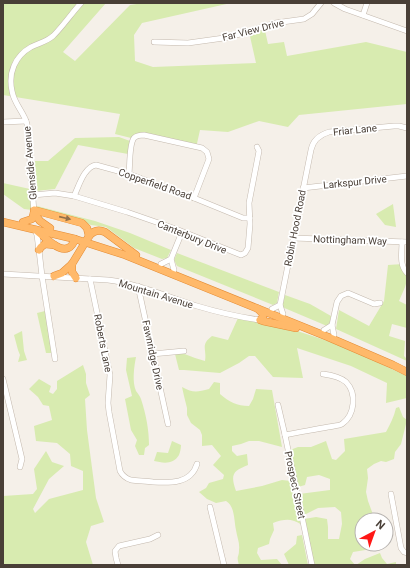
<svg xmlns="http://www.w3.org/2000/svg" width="410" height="568" font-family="Roboto,sans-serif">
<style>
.green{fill:#d8ebb0}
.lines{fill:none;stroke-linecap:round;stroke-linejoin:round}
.minor-casing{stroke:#c4b9ae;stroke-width:6}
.highway-casing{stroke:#e48b34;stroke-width:8}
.minor{stroke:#fff;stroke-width:5}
.highway{stroke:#ffb96a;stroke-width:7}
.oneway{fill:#92704b}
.labels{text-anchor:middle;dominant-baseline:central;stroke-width:3.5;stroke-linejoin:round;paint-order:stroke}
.street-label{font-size:10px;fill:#493f37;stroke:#fff}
</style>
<rect width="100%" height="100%" fill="#f5f0e9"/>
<g class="green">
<polygon points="3,3 106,3 63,52 75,61 130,5 143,3 231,3 142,23 134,35 135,61 153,67 256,63 249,32 264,26 268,44 284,42 287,56 366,42 407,52 407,104 299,115 288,127 259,121 228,132 200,130 196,148 143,135 135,139 115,134 120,114 3,95"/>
<polygon points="119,137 130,141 128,154 78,145 55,189 36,191 33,161 48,161 75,138"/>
<polygon points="3,183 30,189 32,210 24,209 3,194"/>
<polygon points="393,204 396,227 385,225 376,214"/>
<polygon points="37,206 95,221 130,233 171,250 167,258 162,259 134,248 106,227 91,225 82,221 38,209"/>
<polygon points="177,253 279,292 277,303 273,305 177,266 174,260"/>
<path d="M403,264c7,17 3,21 -4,37l8,4v23l-15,-4 -3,12 16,5 -1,15 3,3v2l-71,-32 3,-19 30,16 15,-25 4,-36z"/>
<polygon points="285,295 310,304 331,316 330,322 327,326 282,307"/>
<polygon points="45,311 52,353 46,353 37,313"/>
<path d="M238,318l50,10 52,17 67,31v22l-21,5 1,-20 -36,-17 -54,-18 6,30 -30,-1 -18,-21h-6l-10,7 -19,10 -36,-3h-5l-4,-16 7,-1 13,5 10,3c2,-12 -5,-16 7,-25l16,4z"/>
<polygon points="22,331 24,351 27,360 18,362 20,355 18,350 14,335"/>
<path d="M136,357c-2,10 -4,25 0,34 2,3 4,5 5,8 5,15 8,31 8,46l-4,3 -1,7h-5l-4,-9 2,-6 -6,-10 -6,-31 7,-3 -6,-26 1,-12z"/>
<polygon points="83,365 86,374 86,383 90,395 85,399 87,430 96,498 104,522 91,526 86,542 93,565 3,565 3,496 33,494 37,489 34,469 46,451 52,462 64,466 49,479 33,509 35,513 49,499 83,490 83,471 71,466 70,454 57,443 36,441 34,426 52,420 49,406 43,405 38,397 29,389 39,379 51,386 49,392 53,394 57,389 57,381"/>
<path d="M214,382l6,1v11c9,8 17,12 29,12l4,-7 3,-10 16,1 10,57 -23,-6h-10l-8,3 -9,2v5l5,5 10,-2 1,11c-15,6 -18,9 -12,26l26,-5 20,-6 9,1 11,44c-11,-7 -17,-6 -29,-2l1,7 -4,9 -1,5 -11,4 -1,5 4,7 16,-1 5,6h-43c-3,-10 0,-7 0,-15 1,-7 -2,-13 -3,-20 -2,-9 -1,-24 -10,-29l-10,2 -9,-4 -8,-7 7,-4 3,-5 14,-4 1,-4 -11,-10 8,-9 -9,-11 -10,1v-11l-2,-5 -9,-7 -4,-8v-7l-3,-12 -2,-9c11,6 15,5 27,2z"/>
<path d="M399,407l4,10 4,3 -6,24 -6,8 -1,7 -8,3 -5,-1 -7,3 -7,5 1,9 -2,14 2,9 7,19h-13v24h21l1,3 -31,5 -3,7 5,6h-41c-4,-15 -6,-31 -10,-46l12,-2 11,2 1,8v12h11l3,-15 -1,-12 -6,-5 -17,1 -14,7 -5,-21 31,-4v-11l-11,-4 -12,2 -2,8 -7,2 -8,-37 8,-3h13l15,-6 6,18 4,1 9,-9 -1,-12 42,-7c4,-8 8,-15 10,-24z"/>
<path d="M172,441l9,4c0,3 -1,8 -2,10 -6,10 -16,8 -25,6l3,-9 11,1z"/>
<polygon points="302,535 308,565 289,565 284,554 296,544 297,536"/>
<polygon points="380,553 382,558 387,564 396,562 396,565 356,565 365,559"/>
</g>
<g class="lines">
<defs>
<g id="minor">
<polyline points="334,3 345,9 407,31"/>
<polyline points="363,15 367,3"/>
<polyline points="154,42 188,43 224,38 240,34 275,23 304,19 312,14 321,3"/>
<polyline points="3,122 26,121"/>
<path d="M129,174c1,-8 0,-30 5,-36 3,-3 6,-3 10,-3l58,13 5,4 2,7 -15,39"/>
<polyline points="303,188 407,176"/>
<polyline points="33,195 55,193 74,196 127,212 176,229 241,255 245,253 248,248 250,224 249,203 259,151 257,147"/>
<path d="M74,196c5,-10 10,-29 22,-31l33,9 65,24 49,20h7"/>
<path d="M34,212l-7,-88c-3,-12 -13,-20 -15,-33 -4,-18 3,-35 19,-44 8,-4 15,-5 22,-11 10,-10 18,-22 28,-33"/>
<polyline points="35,230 37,235 38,243 39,250 42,276 55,359"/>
<polyline points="293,238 407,242"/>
<path d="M402,242c0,10 -3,23 5,31"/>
<polyline points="171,259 174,270"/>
<polyline points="161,264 171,259 182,232"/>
<path d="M3,274l105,6c31,4 59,17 89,26 20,6 42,11 63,14"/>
<path d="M90,279l20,96 -2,28 1,9 11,59c2,4 5,7 11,9 7,1 15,1 22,2 17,1 38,2 44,-18"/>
<polyline points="138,286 168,424"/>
<polyline points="272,309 280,305"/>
<path d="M283,314l-3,-9 31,-155c2,-10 8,-15 18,-18l65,-6h5l8,2"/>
<polyline points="324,330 332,325"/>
<polyline points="334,335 332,325 337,302 341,296 348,293 374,304 380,303"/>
<polyline points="152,354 184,351"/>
<polyline points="3,379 22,459 20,467"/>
<polyline points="278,405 285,435 312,565"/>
<path d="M285,435c14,-3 28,-5 43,-8 4,-1 11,-1 14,-3 13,-9 15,-31 4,-42 -6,-5 -15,-7 -23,-8"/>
<polyline points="391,494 401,548 404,552 407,553"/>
<polyline points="210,507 224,565"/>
<polyline points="118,565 116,558 115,551 119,546 141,541 150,539 158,535"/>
</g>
<g id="highway">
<polyline points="34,210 82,223 87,228 89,236"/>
<polyline points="34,213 40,221 50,228"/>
<polyline points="3,222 75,239 125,255 328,337 393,365 407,372"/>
<polyline points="23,222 32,219 34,213"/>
<path d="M36,230c10,8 31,32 39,9"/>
<polyline points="39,250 41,247 45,244 54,245"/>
<polyline points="72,264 72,272 76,278"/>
<path d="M54,276l8,-3 10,-9 17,-28c4,-5 9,-7 16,-4l31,23"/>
<polyline points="258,309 263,314 263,317 260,320 263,321 296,328"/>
</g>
</defs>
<use href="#minor" class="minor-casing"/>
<use href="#highway" class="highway-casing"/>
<use href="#minor" class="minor"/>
<use href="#highway" class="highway"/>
</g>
<defs><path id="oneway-solid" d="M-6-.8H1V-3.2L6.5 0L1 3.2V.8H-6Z"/></defs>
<use class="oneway" href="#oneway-solid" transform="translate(65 218) rotate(13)"/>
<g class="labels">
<g class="street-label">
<text transform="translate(253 30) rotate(-14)">Far View Drive</text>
<text transform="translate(355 130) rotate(-6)">Friar Lane</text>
<text transform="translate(30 163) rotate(-95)">Glenside Avenue</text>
<text transform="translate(355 182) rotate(-6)">Larkspur Drive</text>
<text transform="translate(155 184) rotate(19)">Copperfield Road</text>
<text transform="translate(295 228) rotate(-79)">Robin Hood Road</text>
<text transform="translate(192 237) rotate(22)">Canterbury Drive</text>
<text transform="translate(350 240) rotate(2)">Nottingham Way</text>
<text transform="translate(156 294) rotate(17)">Mountain Avenue</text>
<text transform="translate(103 343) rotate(79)">Roberts Lane</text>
<text transform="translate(153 355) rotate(78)">Fawnridge Drive</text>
<text transform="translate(295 485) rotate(78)">Prospect Street</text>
</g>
</g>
<rect width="410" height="568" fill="none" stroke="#493f37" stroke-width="8"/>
<g transform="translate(374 532) rotate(41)"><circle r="19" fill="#ffffff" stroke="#b6b2af"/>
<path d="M0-3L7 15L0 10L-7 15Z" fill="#ff1816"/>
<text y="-6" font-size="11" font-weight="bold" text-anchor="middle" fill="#493f37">N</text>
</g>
</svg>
